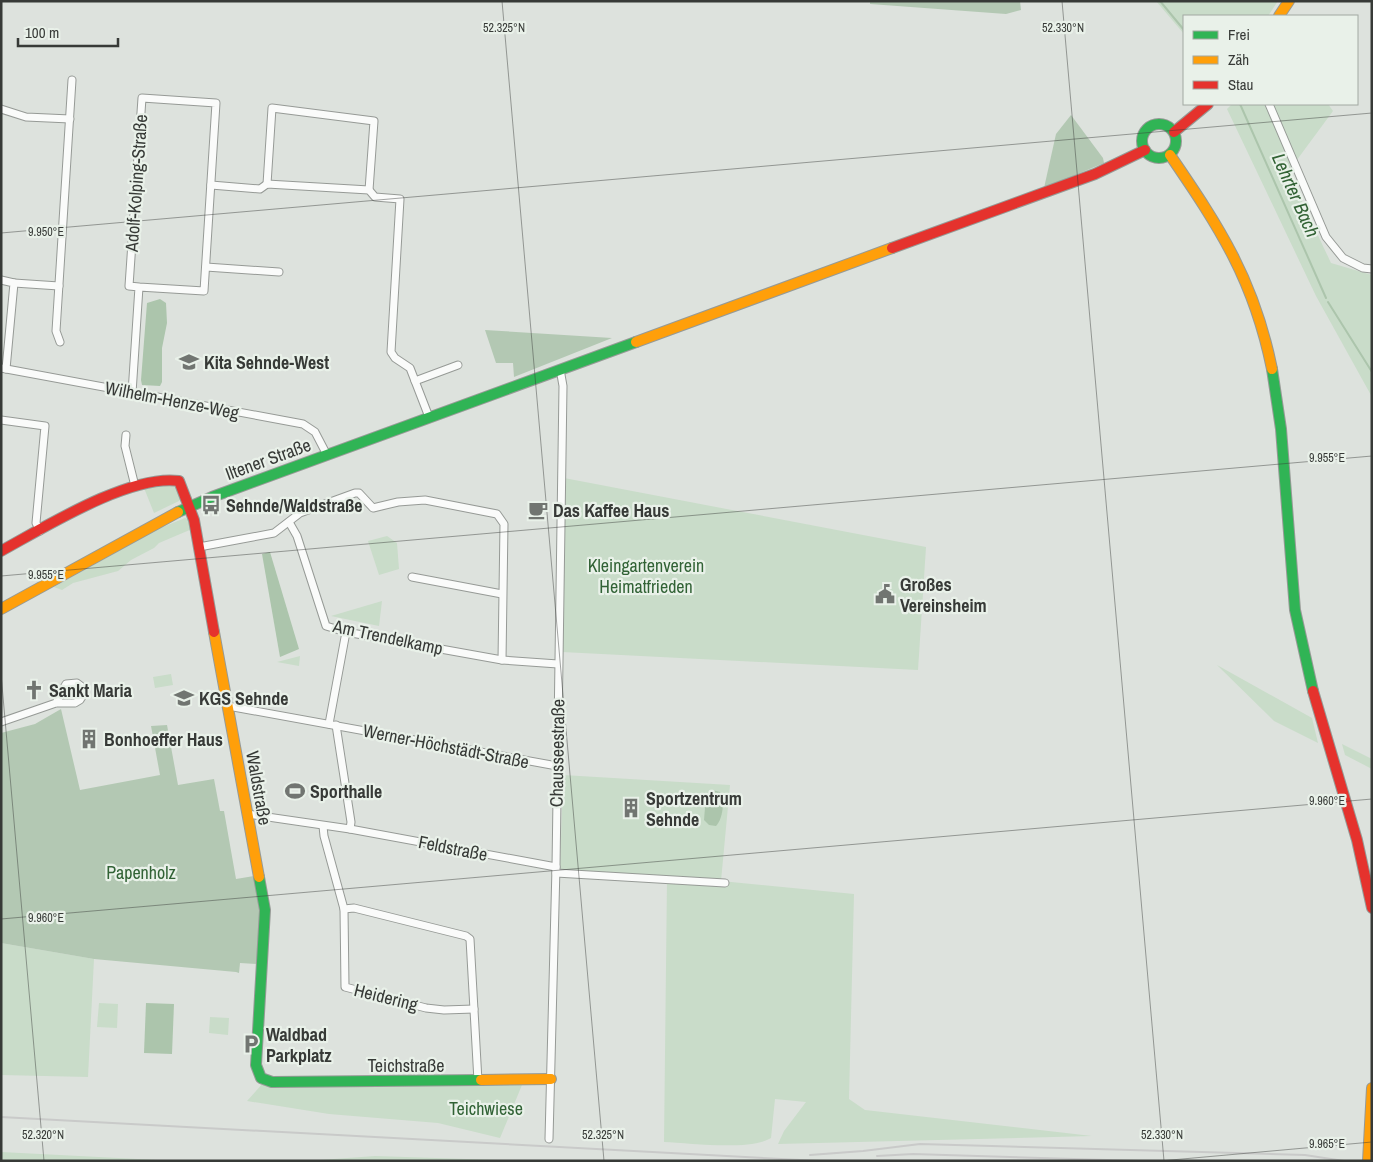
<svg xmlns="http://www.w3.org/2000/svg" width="1373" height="1162" font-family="'Archivo Narrow',sans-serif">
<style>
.green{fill:#c9dcc9}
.forest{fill:#b3c8b3}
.water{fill:#acc5ac}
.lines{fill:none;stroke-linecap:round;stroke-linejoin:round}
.stream{stroke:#acc5ac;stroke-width:2}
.street-casing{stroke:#969a96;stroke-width:9}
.fast-casing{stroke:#969a96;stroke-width:12}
.slow-casing{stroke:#969a96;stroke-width:12}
.jam-casing{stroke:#969a96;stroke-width:12}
.street{stroke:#fafbfa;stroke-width:7}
.fast{stroke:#30b455;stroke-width:10}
.slow{stroke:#ff9f0a;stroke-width:10}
.jam{stroke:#e5322d;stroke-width:10}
.rail{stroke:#c9cac9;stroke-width:2}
.ticks{fill:none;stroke:#373a37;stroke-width:1;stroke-opacity:0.45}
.labels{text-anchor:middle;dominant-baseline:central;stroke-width:4.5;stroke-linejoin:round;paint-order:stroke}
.street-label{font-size:18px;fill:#373a37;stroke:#e9f1e9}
.poi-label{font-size:18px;font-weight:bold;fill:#373a37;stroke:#e9f1e9;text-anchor:start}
.park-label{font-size:18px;fill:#316235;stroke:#e9f1e9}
.water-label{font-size:19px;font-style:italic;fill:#316234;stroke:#e9f1e9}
.ticks-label{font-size:12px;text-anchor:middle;fill:#373a37;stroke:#e9f1e9;stroke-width:4.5;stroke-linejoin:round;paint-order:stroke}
</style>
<rect width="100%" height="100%" fill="#dde2dd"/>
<g class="green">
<polygon points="1156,1 1278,1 1268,16 1184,16 1184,34"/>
<polygon points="1232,104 1328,104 1333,111 1288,172 1331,263 1372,275 1372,397 1316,296 1227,109"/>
<polygon points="564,478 926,547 918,670 562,652"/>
<polygon points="172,481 182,496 179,501 154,513 144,488"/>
<polygon points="185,518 190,520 192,529 159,543 154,548 131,560 118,571 73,583 62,590 54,587 158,529"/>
<polygon points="387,536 397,543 399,569 379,575 368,541"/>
<polygon points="382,601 379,626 331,616"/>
<polygon points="300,656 299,666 277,662"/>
<polygon points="1217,665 1312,718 1318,743 1274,721"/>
<polygon points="171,674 173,685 155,688 153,677"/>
<polygon points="67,685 77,685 81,692 76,700 62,699"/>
<polygon points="1342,744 1372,759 1372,769 1345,755"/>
<path d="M563,775l167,10 -9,96 133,13 -5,205 16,11 227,26 -314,8 6,-13 22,-29 -31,-3 -4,39c-21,13 -81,5 -107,4l3,-263 -107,-10z"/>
<polygon points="1,943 94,959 88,1077 1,1075"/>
<polygon points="99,1003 118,1004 117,1028 97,1027"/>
<polygon points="210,1017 229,1018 228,1035 209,1033"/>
<polygon points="263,1083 272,1086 522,1085 500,1138 438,1123 329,1114 247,1101"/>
<polygon points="1,1152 177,1161 1,1161"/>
<polygon points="375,1156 497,1160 510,1161 307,1161"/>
</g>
<g class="forest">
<polygon points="870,1 1020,1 1021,10 1006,14 870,4"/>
<polygon points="1071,115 1103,158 1104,163 1044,188 1056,134"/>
<polygon points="485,330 612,338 514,377 513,363 496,363"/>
<polygon points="61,709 80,790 160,775 151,726 167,725 178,785 214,779 220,811 224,811 236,879 254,876 260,914 257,964 240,963 239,973 236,972 94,959 1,943 1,733 35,724"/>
</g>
<g class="water">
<polygon points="160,299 166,303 167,323 162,348 162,382 160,386 142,385 141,380 147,303"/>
<polygon points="270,552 299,649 280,657 262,554"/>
<path d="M712,790l8,2c5,8 3,27 -4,34l-7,-1 -5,-5 2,-25z"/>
<polygon points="146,1003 174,1004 172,1054 144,1053"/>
</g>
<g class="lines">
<g class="stream">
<polyline points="1160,1 1184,30"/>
<polyline points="1240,104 1326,298"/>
<polyline points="1328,302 1372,372"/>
</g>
<defs>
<g id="street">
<polyline points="1269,104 1326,237 1343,258 1363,268 1372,269"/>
<polyline points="1,109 26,117 70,119"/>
<polyline points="267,184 272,108 374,121 369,190"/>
<polyline points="211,185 260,189 267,184 369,190 375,197 400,199 391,352 395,358 410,368 429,417"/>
<polyline points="206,267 279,272"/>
<polyline points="1,280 14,283 6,369"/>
<polyline points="14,283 59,286"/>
<polyline points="60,342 56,331 72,80"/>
<polyline points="1,368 303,424 315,432 327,455"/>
<polyline points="415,381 458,365"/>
<polyline points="132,393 139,287 129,286 142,98 216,103 204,291 139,287"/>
<polyline points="1,420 45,426 36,523 40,531"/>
<polyline points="126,435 125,446 135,486"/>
<polyline points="289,522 297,536 326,626 346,632 502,660 558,664"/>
<polyline points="199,547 274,533 300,513 355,493 359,493 373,508 398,502 425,500 497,514 504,524 502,660"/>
<polyline points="412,577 502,594"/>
<polyline points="228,706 557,766"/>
<polyline points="1,722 56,703 75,703 80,700 83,695 81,686 77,683 66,684 56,703"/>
<polyline points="329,724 346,632"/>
<polyline points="336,725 351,822 350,829"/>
<polyline points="247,814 350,829 556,867"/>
<polyline points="323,826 324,836 344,909 345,987 426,1008 444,1010 474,1009"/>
<polyline points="556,873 725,883"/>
<polyline points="344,909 354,908 466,936 470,939 478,1081"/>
<polyline points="549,1139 556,867 563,386 560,369"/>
</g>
<g id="fast">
<circle cx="1159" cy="141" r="17"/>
<polyline points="1272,369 1281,429 1295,610 1313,691"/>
<polyline points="178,512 212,497 636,342"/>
<polyline points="259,877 265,910 256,1065 261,1078 272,1082 481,1080"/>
</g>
<g id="slow">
<polyline points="1279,16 1289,1"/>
<path d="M1170,155c50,73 84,125 102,214"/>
<polyline points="636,342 892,248"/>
<polyline points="1,609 178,512"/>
<polyline points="214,632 259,877"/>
<polyline points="481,1080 551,1079"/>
<polyline points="1368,1161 1372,1088"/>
</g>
<g id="jam">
<polyline points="1174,132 1208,104"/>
<polyline points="892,248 1095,174 1145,150"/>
<path d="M1,551c44,-24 129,-77 178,-70l15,39 20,112"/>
<polyline points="1313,691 1357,840 1372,908"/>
</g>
</defs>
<use href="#street" class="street-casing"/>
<use href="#fast" class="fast-casing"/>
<use href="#slow" class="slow-casing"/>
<use href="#jam" class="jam-casing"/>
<use href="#street" class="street"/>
<use href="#fast" class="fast"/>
<use href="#slow" class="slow"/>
<use href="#jam" class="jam"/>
<g class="rail">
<polyline points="1,1117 820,1161"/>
<polyline points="810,1155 863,1151 920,1144 1305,1155 1344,1161"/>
<polyline points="877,1156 913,1154 1140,1161"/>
</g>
</g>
<path class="ticks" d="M502,1l102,1160M1062,1l102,1160M1,233l1371,-120M1,576l1371,-120M1,674l43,487M1,919l1371,-120M1160,1161l212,-19"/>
<defs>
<symbol id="school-bare" viewBox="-9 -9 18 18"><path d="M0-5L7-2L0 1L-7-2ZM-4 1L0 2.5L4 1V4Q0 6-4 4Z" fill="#717571" stroke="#e9f1e9" stroke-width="2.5" paint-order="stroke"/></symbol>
<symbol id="bus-bare" viewBox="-9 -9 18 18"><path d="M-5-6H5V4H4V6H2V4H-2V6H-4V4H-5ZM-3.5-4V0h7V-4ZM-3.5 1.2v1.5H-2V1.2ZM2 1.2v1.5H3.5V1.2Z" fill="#717571" stroke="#e9f1e9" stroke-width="2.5" paint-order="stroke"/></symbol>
<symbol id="cafe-bare" viewBox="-9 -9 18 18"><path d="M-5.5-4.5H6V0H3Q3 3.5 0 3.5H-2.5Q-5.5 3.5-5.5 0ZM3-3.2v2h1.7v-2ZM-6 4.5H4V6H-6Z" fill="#717571" stroke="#e9f1e9" stroke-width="2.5" paint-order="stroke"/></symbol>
<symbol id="civic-bare" viewBox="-9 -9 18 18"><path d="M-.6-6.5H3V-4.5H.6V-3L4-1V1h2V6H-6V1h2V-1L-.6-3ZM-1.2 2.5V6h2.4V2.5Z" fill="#717571" stroke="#e9f1e9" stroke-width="2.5" paint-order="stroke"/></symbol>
<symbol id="church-bare" viewBox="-9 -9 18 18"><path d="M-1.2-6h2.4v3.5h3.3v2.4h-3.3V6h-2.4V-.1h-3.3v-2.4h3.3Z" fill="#717571" stroke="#e9f1e9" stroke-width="2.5" paint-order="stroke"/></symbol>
<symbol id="building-bare" viewBox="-9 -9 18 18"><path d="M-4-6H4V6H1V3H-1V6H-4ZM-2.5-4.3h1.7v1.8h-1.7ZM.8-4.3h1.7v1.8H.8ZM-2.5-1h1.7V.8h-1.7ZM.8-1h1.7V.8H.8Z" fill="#717571" stroke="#e9f1e9" stroke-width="2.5" paint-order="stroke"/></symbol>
<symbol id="stadium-bare" viewBox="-9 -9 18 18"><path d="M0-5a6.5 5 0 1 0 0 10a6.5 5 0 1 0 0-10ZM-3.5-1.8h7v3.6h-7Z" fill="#717571" stroke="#e9f1e9" stroke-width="2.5" paint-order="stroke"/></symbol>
<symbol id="parking-bare" viewBox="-9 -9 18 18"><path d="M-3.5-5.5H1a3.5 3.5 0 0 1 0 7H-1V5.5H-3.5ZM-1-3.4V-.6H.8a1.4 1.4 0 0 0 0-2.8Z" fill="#717571" stroke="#e9f1e9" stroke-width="2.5" paint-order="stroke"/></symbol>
</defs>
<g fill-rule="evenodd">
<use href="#school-bare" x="175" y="348" width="28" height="28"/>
<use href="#bus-bare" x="197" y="491" width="28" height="28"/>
<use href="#cafe-bare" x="524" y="496" width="28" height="28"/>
<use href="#civic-bare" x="871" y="580" width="28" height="28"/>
<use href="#church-bare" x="20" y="676" width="28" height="28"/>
<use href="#school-bare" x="170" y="684" width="28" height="28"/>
<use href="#building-bare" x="75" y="725" width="28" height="28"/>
<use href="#stadium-bare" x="281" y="777" width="28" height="28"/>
<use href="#building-bare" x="617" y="794" width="28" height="28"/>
<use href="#parking-bare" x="237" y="1030" width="28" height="28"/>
</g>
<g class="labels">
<g class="street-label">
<text transform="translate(136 183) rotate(-86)">Adolf-Kolping-Straße</text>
<text transform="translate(172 400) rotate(11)">Wilhelm-Henze-Weg</text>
<text transform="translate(268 459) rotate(-20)">Iltener Straße</text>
<text transform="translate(388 637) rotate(12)">Am Trendelkamp</text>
<text transform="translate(446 746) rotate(11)">Werner-Höchstädt-Straße</text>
<text transform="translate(557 753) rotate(-89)">Chausseestraße</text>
<text transform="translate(259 788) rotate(80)">Waldstraße</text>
<text transform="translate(453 848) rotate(11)">Feldstraße</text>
<text transform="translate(386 997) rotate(14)">Heidering</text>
<text x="406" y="1065">Teichstraße</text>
</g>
<g class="poi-label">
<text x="204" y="362">Kita Sehnde-West</text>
<text x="226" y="505">Sehnde/Waldstraße</text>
<text x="553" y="510">Das Kaffee Haus</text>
<text x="900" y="584">Großes<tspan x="900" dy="21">Vereinsheim</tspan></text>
<text x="49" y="690">Sankt Maria</text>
<text x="199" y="698">KGS Sehnde</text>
<text x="104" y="739">Bonhoeffer Haus</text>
<text x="310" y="791">Sporthalle</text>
<text x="646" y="798">Sportzentrum<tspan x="646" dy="21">Sehnde</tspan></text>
<text x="266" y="1034">Waldbad<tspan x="266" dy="21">Parkplatz</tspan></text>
</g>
<g class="park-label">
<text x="646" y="565">Kleingartenverein<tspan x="646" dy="21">Heimatfrieden</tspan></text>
<text x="141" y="872">Papenholz</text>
<text x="486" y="1108">Teichwiese</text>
</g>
<g class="water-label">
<text transform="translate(1296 195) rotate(66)">Lehrter Bach</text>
</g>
</g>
<g class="ticks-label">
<text x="504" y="32">52.325°N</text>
<text x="1063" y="32">52.330°N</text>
<text x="46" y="236">9.950°E</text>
<text x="1327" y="462">9.955°E</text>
<text x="46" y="579">9.955°E</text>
<text x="1327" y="805">9.960°E</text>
<text x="46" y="922">9.960°E</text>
<text x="43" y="1139">52.320°N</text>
<text x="603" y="1139">52.325°N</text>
<text x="1162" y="1139">52.330°N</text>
<text x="1327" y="1148">9.965°E</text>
</g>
<rect width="1373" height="1162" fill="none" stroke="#373a37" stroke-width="5"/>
<rect x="1183" y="15" width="175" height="90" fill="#e9f1e9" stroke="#a2a8a2"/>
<rect x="1193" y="31" width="25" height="8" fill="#30b455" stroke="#a2a8a2"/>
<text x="1228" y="40" font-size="15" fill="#373a37">Frei</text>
<rect x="1193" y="56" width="25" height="8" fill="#ff9f0a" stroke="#a2a8a2"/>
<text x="1228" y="65" font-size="15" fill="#373a37">Zäh</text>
<rect x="1193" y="81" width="25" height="8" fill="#e5322d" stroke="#a2a8a2"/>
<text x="1228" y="90" font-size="15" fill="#373a37">Stau</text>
<path d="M18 38v8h100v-8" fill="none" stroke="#373a37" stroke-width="2.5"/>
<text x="25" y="38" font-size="15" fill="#373a37" stroke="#e9f1e9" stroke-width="4" paint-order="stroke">100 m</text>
</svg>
